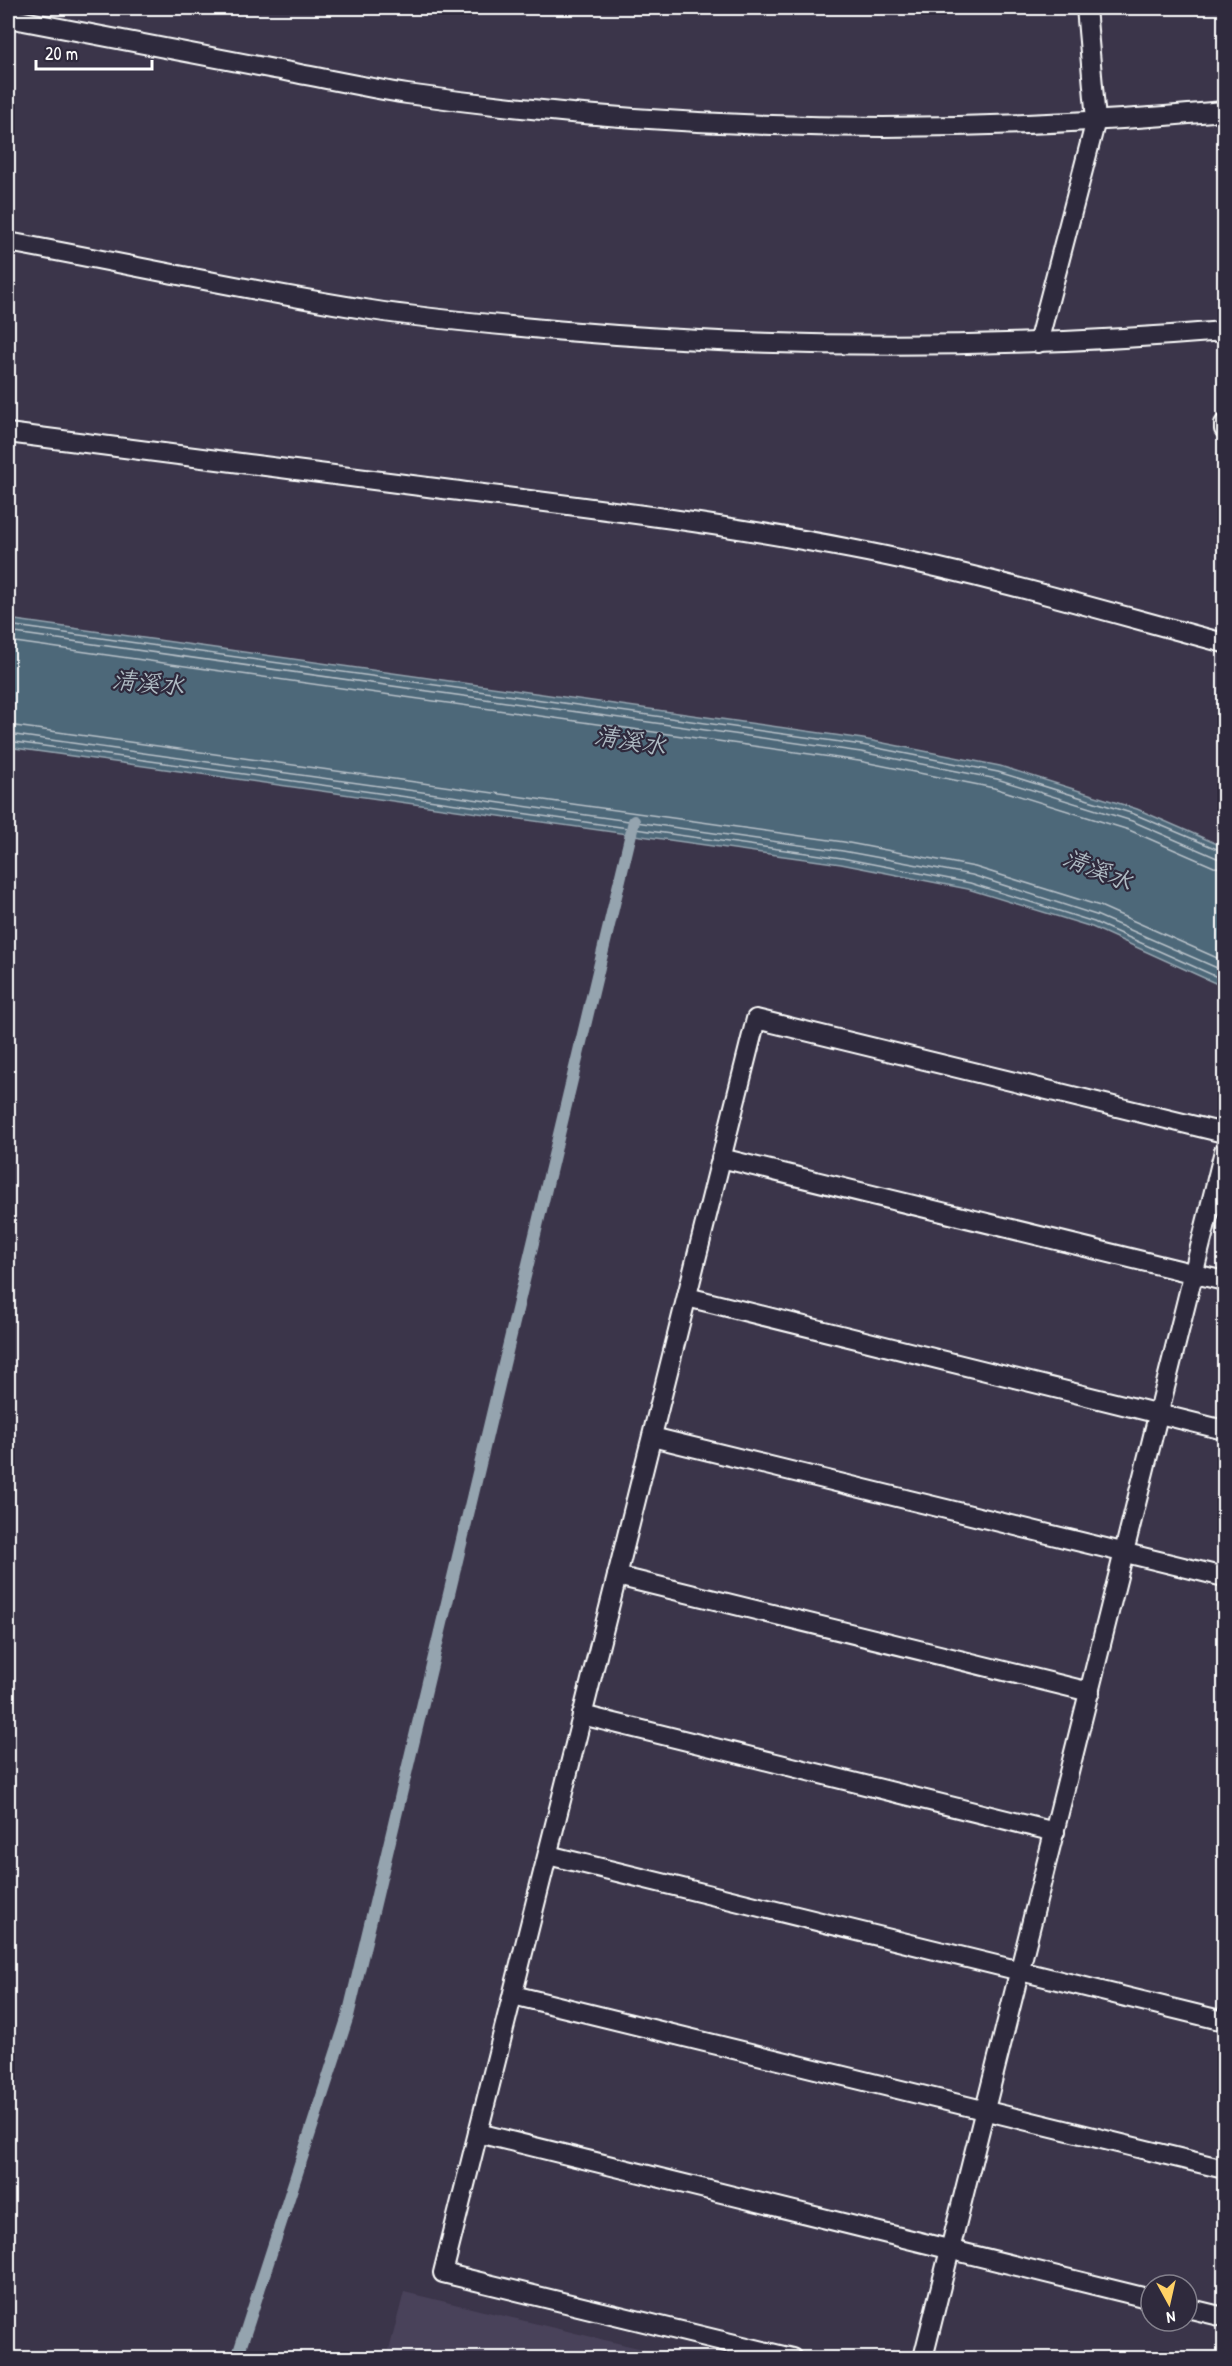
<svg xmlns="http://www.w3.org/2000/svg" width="1232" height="2366" font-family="'Patrick Hand','LXGW WenKai TC',sans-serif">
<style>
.built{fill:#4a425a}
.water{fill:#4e6779;stroke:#95a4af;stroke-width:1.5}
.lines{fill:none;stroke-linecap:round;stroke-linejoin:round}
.shore{stroke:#b8c2c9;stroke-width:1.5}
.stream{stroke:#95a4af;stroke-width:12}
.lane-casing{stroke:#fff;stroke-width:22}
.lane{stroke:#2f2a3d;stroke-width:18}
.labels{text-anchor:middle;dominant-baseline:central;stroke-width:4.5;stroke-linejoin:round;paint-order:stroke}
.water-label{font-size:24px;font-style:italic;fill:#afbbc3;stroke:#2f2a3d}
</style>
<rect width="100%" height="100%" fill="#3b354a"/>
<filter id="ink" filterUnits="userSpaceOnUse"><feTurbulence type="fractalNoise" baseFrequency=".0167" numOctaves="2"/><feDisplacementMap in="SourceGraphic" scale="12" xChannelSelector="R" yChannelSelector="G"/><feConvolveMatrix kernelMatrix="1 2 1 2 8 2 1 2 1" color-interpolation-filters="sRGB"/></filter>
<g filter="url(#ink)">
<polygon class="built" points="404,2292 680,2358 387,2358"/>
<polygon class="water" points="8,619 863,739 1000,766 1137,809 1224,847 1224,987 1092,927 968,889 841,864 8,747"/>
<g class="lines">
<g class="shore">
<polyline points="8,625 862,745 998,772 1134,814 1224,852"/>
<polyline points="8,632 861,752 997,779 1132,821 1217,858 1224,859"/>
<polyline points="8,641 859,761 994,788 1129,830 1214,867 1224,868"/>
<polyline points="8,725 844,842 975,867 1100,906 1224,961"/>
<polyline points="8,734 843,851 972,875 1096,915 1224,971"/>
<polyline points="8,741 842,858 970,883 1094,922 1224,980"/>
</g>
<polyline class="stream" points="237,2358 348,2016 634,821"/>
<defs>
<g id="lane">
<path d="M8,18c88,17 177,34 266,51 44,8 89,18 133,25 270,38 546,42 817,17"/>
<path d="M8,242c120,22 241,49 363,68 64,10 130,15 195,21 220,19 439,18 658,0"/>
<polyline points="1038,343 1096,120 1086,8"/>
<polyline points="1224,424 1224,429"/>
<path d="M8,433c147,19 295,38 443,57 134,17 268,33 400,59 126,24 249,61 373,94"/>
<polyline points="721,1158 1224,1281"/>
<polyline points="687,1297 1224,1430"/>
<polyline points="652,1437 1224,1577"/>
<polyline points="617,1576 1090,1692"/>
<polyline points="582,1715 1055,1832"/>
<polyline points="548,1855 1224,2021"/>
<polyline points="513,1995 1224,2169"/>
<polyline points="478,2133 1151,2299"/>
<polyline points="1187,2308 1224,2317"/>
<polyline points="792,2358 443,2273 756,1019 1224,1133"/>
<polyline points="923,2358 1224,1151"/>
</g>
</defs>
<use href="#lane" class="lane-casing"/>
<use href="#lane" class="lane"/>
</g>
</g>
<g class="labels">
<g class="water-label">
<text transform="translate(148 682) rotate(5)">清溪水</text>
<text transform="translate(630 740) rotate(9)">清溪水</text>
<text transform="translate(1098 869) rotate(22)">清溪水</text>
</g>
</g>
<rect width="1232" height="2366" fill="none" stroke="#2f2a3d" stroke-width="30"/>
<rect x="15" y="15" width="1202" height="2336" fill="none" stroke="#fff" stroke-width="2" filter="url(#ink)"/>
<g transform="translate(1169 2303) rotate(172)"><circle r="28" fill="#2f2a3d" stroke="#827f8b" stroke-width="1.5"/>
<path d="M0-4.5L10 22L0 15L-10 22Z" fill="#ffd166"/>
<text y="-9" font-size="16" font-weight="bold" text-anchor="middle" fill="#ffffff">N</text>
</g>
<path d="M36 60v9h116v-9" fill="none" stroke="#ffffff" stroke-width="3"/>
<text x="45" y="60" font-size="18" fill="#ffffff" stroke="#2f2a3d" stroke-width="4.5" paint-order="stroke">20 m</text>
</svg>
